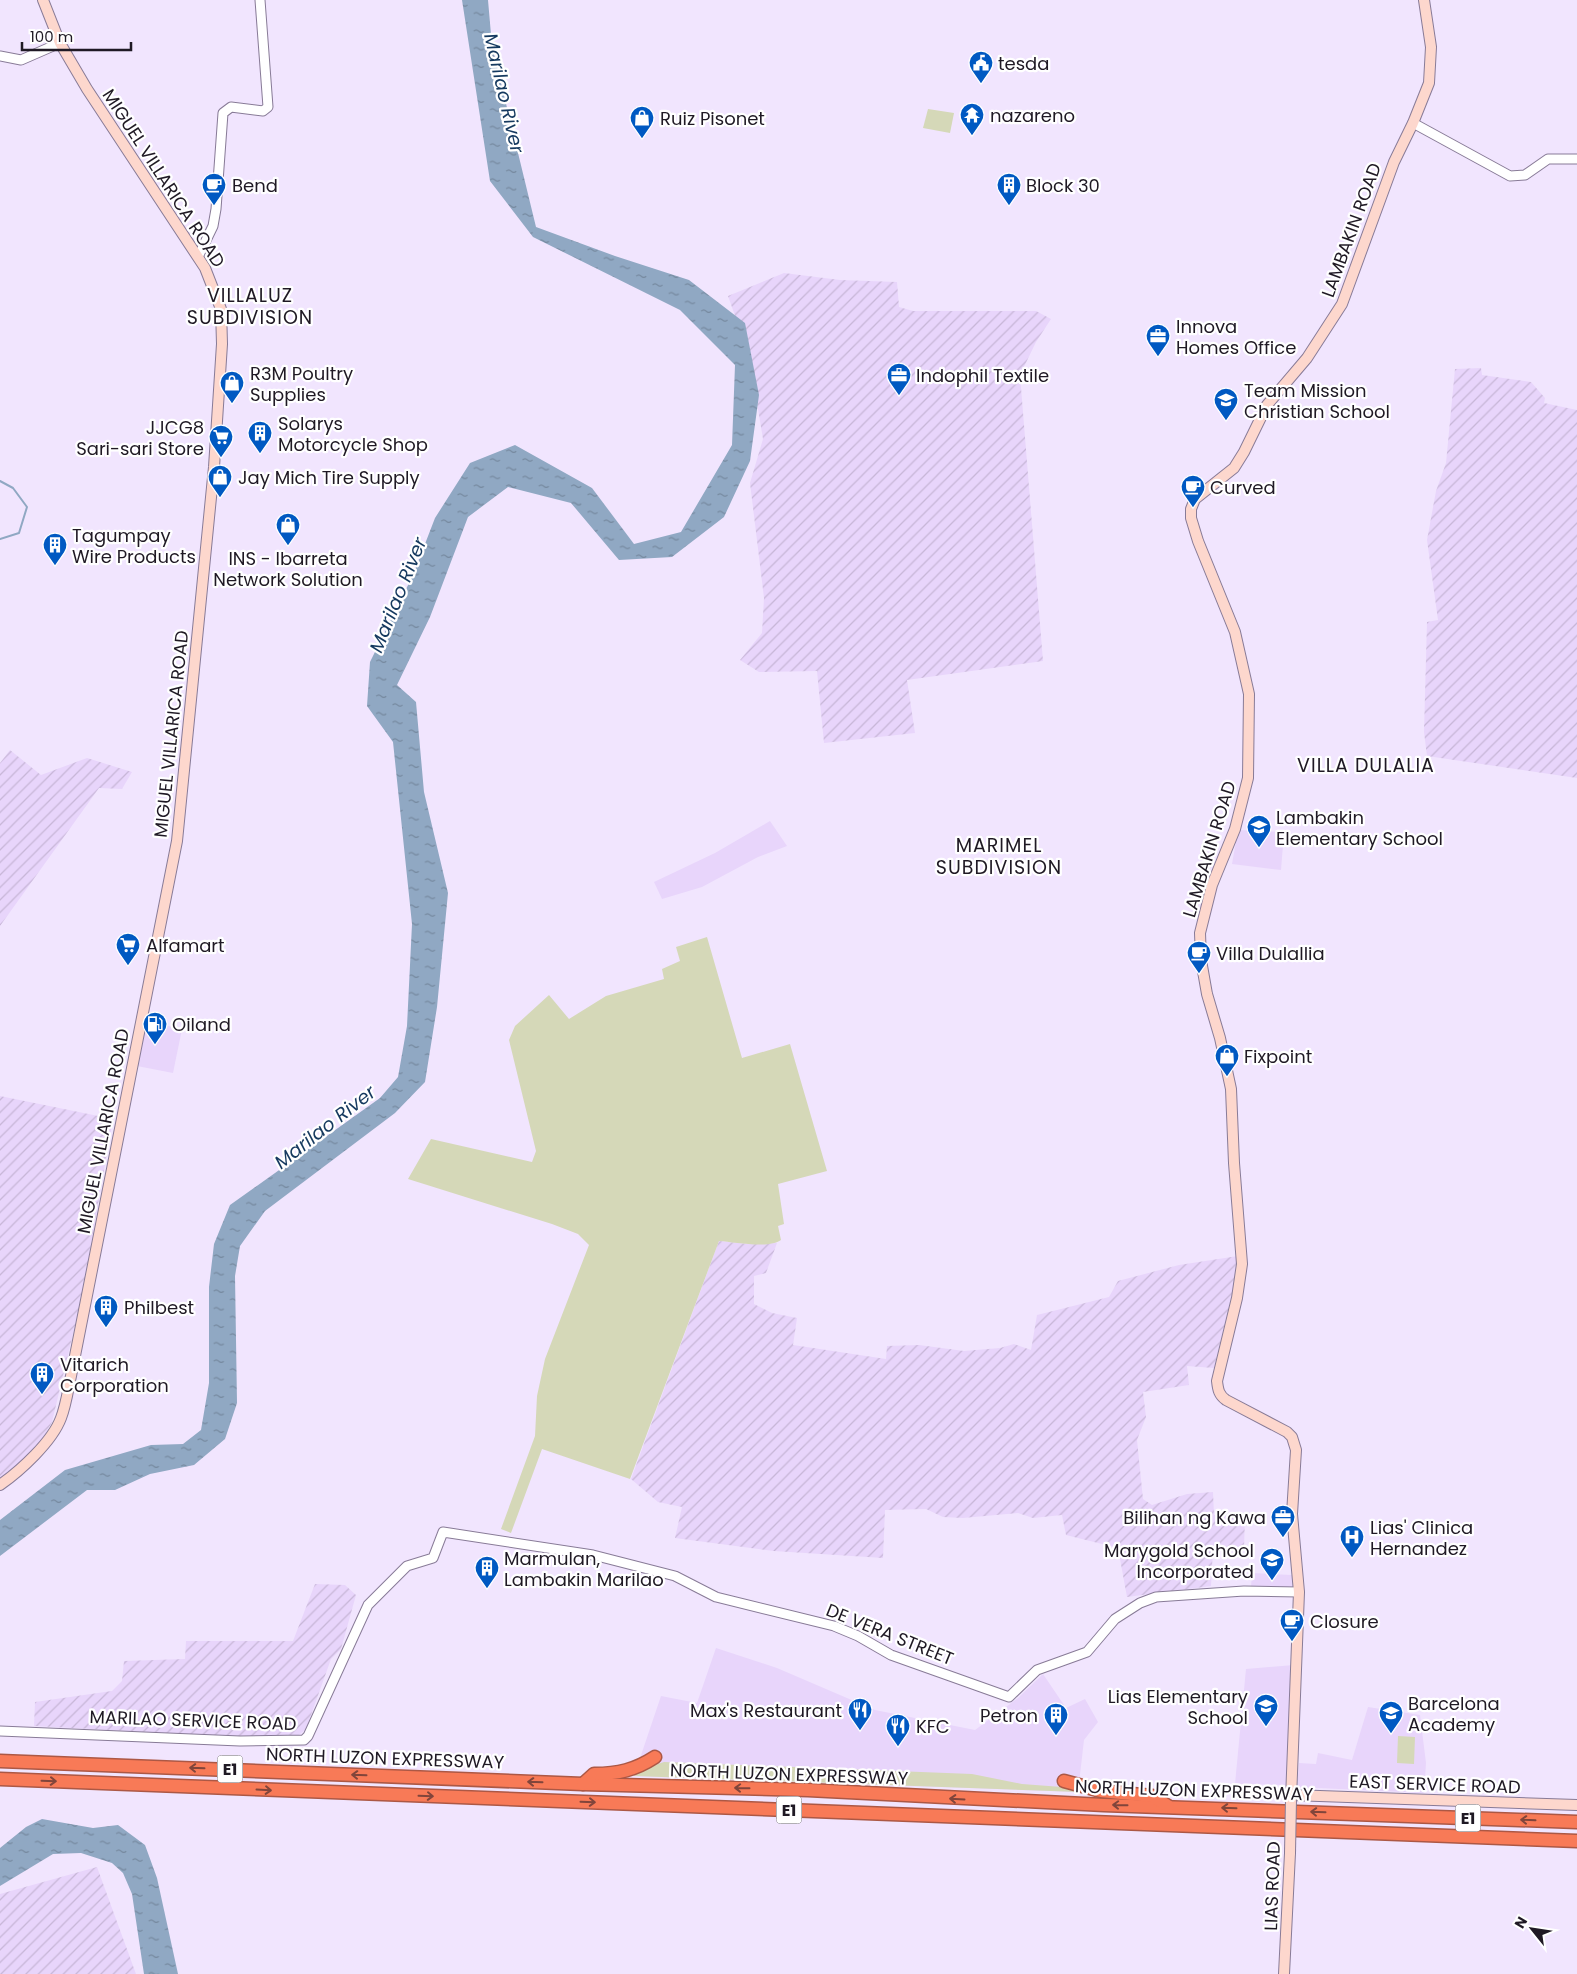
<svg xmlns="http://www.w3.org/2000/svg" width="1577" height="1974" font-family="Poppins,sans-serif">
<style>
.built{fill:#e8d5fb}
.industrial{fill:url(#industrial-furrows)}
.grass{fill:#d5d8b8}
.water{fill:url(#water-ripples)}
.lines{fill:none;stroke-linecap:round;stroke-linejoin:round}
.stream{stroke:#90a8c3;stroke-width:2}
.tertiary-casing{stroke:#887b97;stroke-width:11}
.secondary-casing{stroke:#887b97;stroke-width:12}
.motorway-casing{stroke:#ac5845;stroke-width:15}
.tertiary{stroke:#fff;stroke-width:9}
.secondary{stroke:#fdd7cd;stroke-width:10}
.motorway{stroke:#f87a57;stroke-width:12}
.secondary-bridge-casing{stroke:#887b97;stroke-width:12;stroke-linecap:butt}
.secondary-bridge{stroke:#fdd7cd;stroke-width:10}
.oneway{stroke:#81453b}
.labels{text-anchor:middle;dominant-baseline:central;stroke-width:4.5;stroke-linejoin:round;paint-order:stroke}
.shield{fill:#fff;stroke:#625e66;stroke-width:1}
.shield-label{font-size:16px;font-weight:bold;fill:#1f1924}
.poi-label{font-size:18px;fill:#1f1924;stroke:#fff;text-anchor:start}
.street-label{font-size:18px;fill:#1f1924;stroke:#fff}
.water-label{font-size:19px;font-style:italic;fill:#15395f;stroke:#fff}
.neighbourhood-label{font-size:19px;letter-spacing:1px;fill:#1f1924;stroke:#fff}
</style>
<defs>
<pattern id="industrial-furrows" width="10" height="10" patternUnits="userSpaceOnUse" patternTransform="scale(1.25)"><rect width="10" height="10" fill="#e8d5fb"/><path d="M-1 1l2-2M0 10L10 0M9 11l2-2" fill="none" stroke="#c7b6d7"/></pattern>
<pattern id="water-ripples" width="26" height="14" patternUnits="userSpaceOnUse" patternTransform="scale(1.25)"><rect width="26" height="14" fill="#90a8c3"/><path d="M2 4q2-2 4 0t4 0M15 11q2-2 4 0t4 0" fill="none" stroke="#75889e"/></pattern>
</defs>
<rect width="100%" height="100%" fill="#f1e5fe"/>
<g class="built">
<polygon points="770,821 787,846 758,857 702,887 662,899 654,882 715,853"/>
<polygon points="1238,830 1284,832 1281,870 1232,864"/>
<polygon points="146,1021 182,1029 173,1073 137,1066"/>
<polygon points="1252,1573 1292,1575 1293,1588 1251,1588"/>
<polygon points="716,1648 777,1668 875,1710 975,1730 1018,1698 1043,1674 1066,1708 1085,1699 1098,1722 1084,1740 1078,1792 634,1776 661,1696 697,1703"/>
<polygon points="1294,1665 1289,1785 1235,1784 1246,1669"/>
<polygon points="1368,1707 1420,1715 1426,1763 1424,1793 1297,1787 1299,1763 1316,1764 1318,1753 1352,1760"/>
</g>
<g class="industrial">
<polygon points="784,273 840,280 897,282 899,307 913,311 1036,311 1051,319 1036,342 1020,375 1043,661 907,680 915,733 824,743 817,671 759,672 740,660 762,633 764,598 750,483 763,439 749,355 728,296"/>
<polygon points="1481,368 1482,375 1531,382 1545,398 1544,403 1577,410 1577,778 1427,756 1424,732 1427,622 1438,620 1427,540 1436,491 1446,463 1455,369"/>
<polygon points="10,750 41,775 87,758 132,772 122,789 99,788 0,926 0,763"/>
<polygon points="0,1096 113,1119 82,1296 52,1422 38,1447 21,1463 0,1478"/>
<polygon points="719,1241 749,1244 777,1243 766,1273 754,1276 754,1304 772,1313 797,1318 793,1345 886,1359 887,1346 919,1345 964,1351 1000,1348 1014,1344 1031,1350 1037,1315 1109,1297 1118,1281 1179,1265 1238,1256 1234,1286 1214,1368 1187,1366 1189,1385 1143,1392 1146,1417 1137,1440 1143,1499 1152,1505 1187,1494 1213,1492 1214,1515 1245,1516 1244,1549 1213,1548 1211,1586 1127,1597 1118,1548 1066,1535 1062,1515 1033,1518 1018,1513 963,1518 943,1517 926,1509 885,1510 883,1558 774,1551 675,1538 682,1507 658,1502 631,1479"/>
<polygon points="315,1584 345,1585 356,1595 341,1649 331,1659 306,1729 299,1735 241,1737 34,1726 35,1702 112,1691 122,1681 124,1661 185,1659 186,1641 293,1641"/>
<polygon points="97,1867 136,1974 0,1974 0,1894"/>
</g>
<g class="grass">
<polygon points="928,109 954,113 950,133 923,128"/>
<path d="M707,937l35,121 48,-14 37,127 -49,13 6,40 -6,2 3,14c-12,9 -47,2 -62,1l-89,238 -88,-30 -31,84 -10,-4 34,-93 2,-40 8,-37 44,-114 -11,-11 -26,-10 -144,-45 23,-40 101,23 4,-11 -27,-111 6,-14 34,-31 20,24 37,-23 58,-17 -2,-10 18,-8 -4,-14z"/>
<polygon points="1398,1736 1415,1737 1414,1764 1397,1763"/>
<polygon points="664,1762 972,1774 1022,1784 1062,1787 1078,1792 634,1776 636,1771"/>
</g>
<g class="water">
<polygon points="462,0 488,0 492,46 536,227 615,256 689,280 745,323 759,395 750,461 724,517 672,557 619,560 571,503 508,487 468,517 430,617 397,685 416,702 424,792 448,893 437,1007 425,1082 395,1113 265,1211 240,1246 235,1276 237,1403 225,1439 194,1465 150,1474 115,1490 87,1490 0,1556 0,1520 65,1470 151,1445 183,1444 201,1430 209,1383 209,1287 214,1244 230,1205 380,1098 398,1077 407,1026 412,924 393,742 367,706 370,662 413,575 435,518 470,463 515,445 592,488 634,544 681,532 732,445 735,365 680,310 533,237 490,181"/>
<polygon points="42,1819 93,1828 118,1825 145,1845 157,1878 178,1974 144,1974 132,1894 123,1873 112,1863 81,1853 53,1854 0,1886 0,1848 26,1827"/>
</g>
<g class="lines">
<polyline class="stream" points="0,481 13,488 27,507 19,533 0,539"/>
<defs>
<g id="tertiary">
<polyline points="0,56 21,60 60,43"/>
<polyline points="1413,123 1510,176 1525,175 1548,159 1577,159"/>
<polyline points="198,257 213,226 216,209 223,113 231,107 263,111 268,107 260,0"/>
<polyline points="0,1731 240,1741 304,1740 308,1736 368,1605 407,1566 433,1558 443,1532 593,1555 675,1576 716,1597 834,1626 858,1636 891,1655 1009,1697 1037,1670 1087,1652 1115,1619 1140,1603 1156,1597 1244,1591 1299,1592"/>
</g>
<g id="secondary">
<path d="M0,1485c20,-14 52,-43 61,-67 5,-13 7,-28 10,-42l106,-535 37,-374 8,-123 -1,-35 -16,-41 -118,-179 -27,-46 -17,-43"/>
<polyline points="1291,1795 1577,1805"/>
<path d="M1291,1799l8,-207 -7,-78 4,-64 -4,-13 -5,-5 -61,-32c-7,-5 -8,-10 -9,-19l20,-83 5,-34 -8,-101 -3,-74 -11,-51 -13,-44 -6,-34 -1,-27 12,-48 23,-56 13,-51 1,-84 -14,-62 -37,-91 -7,-23v-9l4,-10 39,-31 10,-16 23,-47 40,-47 35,-54 52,-142 19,-39 16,-40 2,-36 -7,-47"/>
<polyline points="1284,1974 1290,1853"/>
</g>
<g id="motorway">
<polyline points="0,1761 583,1784 808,1790 1104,1805 1577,1822"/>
<polyline points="0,1779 1577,1841"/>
<polyline points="1064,1781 1101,1791 1152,1796 1168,1806"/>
<path d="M583,1784l11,-10c24,0 41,-4 61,-17"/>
</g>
</defs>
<use href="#tertiary" class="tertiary-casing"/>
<use href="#secondary" class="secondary-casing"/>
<use href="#motorway" class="motorway-casing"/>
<use href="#tertiary" class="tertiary"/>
<use href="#secondary" class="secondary"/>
<use href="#motorway" class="motorway"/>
<defs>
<polyline id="secondary-bridge" points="1290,1853 1291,1799"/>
</defs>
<use href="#secondary-bridge" class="secondary-bridge-casing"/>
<use href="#secondary-bridge" class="secondary-bridge"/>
</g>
<defs><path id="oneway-shaft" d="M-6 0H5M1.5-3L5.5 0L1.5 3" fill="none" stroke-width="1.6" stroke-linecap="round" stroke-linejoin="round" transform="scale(1.25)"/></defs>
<g class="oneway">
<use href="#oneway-shaft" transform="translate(197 1768) rotate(-178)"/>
<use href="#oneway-shaft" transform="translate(359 1775) rotate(-178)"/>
<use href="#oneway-shaft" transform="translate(49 1781) rotate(2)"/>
<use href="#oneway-shaft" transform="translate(535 1782) rotate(-178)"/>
<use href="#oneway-shaft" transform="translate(742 1788) rotate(-179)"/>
<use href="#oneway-shaft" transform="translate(264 1790) rotate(3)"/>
<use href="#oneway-shaft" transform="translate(426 1796) rotate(2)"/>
<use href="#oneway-shaft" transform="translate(957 1799) rotate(-177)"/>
<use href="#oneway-shaft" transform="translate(588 1802) rotate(2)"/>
<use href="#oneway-shaft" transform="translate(1120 1805) rotate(-179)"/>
<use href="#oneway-shaft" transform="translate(1229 1808) rotate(-178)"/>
<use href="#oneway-shaft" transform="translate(1318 1812) rotate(-178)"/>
<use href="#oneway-shaft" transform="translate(1528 1820) rotate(-178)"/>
</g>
<defs>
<symbol id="civic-pin" viewBox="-11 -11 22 30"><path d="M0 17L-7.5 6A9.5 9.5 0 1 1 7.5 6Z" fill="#0059c2" stroke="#fff"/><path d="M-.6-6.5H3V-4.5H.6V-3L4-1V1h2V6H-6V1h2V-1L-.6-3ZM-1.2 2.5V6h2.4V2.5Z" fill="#fff"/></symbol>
<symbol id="temple-pin" viewBox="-11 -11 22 30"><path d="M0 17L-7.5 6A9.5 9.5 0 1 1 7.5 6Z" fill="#0059c2" stroke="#fff"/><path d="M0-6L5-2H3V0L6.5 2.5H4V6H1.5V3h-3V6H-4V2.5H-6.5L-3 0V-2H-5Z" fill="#fff"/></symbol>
<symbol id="shop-pin" viewBox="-11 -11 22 30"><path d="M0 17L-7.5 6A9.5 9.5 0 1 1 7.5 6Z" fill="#0059c2" stroke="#fff"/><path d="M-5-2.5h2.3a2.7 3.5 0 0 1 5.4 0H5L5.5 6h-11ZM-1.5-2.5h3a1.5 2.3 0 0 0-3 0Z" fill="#fff"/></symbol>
<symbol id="cafe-pin" viewBox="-11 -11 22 30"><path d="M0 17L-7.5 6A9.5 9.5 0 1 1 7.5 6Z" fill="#0059c2" stroke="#fff"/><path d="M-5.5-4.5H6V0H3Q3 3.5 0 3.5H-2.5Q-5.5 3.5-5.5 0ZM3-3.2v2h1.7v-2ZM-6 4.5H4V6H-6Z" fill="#fff"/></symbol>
<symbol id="building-pin" viewBox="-11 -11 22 30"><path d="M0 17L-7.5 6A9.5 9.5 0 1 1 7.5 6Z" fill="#0059c2" stroke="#fff"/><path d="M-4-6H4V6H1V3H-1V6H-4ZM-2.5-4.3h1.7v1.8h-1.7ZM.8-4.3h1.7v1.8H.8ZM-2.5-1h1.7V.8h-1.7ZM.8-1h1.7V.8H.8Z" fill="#fff"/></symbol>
<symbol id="office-pin" viewBox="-11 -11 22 30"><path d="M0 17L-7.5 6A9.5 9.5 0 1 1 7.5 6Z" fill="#0059c2" stroke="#fff"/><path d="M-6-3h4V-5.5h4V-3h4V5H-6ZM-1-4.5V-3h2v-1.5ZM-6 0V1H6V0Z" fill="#fff"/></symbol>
<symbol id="school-pin" viewBox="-11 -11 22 30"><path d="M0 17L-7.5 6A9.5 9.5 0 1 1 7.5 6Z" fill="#0059c2" stroke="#fff"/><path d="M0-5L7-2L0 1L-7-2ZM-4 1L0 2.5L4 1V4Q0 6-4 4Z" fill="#fff"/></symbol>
<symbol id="supermarket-pin" viewBox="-11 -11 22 30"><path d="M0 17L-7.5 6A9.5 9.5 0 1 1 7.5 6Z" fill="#0059c2" stroke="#fff"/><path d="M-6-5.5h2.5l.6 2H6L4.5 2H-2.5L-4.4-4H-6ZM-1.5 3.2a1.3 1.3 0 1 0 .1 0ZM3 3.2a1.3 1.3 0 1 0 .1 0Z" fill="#fff"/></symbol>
<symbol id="fuel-pin" viewBox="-11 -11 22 30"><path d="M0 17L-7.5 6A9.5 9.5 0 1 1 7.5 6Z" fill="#0059c2" stroke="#fff"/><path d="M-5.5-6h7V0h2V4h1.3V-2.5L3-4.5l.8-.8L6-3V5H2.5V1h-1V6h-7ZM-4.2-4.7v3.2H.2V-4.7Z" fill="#fff"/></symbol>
<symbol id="hospital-pin" viewBox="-11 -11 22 30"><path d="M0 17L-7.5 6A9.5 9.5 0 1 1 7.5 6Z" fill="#0059c2" stroke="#fff"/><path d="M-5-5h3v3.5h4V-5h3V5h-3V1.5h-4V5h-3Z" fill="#fff"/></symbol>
<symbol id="restaurant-pin" viewBox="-11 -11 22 30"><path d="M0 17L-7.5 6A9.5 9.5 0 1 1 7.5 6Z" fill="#0059c2" stroke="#fff"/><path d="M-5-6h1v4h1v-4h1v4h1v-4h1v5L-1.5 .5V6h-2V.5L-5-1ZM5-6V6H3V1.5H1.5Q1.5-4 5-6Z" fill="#fff"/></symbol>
</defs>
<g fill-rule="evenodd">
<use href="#civic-pin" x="967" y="49" width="28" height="38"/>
<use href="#temple-pin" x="958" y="101" width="28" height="38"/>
<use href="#shop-pin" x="628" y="104" width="28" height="38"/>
<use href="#cafe-pin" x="200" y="171" width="28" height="38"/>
<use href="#building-pin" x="995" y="171" width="28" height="38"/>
<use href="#office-pin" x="1144" y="322" width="28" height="38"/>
<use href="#office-pin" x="885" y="361" width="28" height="38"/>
<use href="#shop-pin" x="218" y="369" width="28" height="38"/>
<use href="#school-pin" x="1212" y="386" width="28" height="38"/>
<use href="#building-pin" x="246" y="419" width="28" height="38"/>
<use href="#supermarket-pin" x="207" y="423" width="28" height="38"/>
<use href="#shop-pin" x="206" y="463" width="28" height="38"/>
<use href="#cafe-pin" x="1179" y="473" width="28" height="38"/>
<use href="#shop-pin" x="274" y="511" width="28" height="38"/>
<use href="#building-pin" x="41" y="531" width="28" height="38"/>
<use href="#school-pin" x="1245" y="813" width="28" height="38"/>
<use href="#supermarket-pin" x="114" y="931" width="28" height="38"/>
<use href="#cafe-pin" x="1185" y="939" width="28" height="38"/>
<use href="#fuel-pin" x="141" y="1010" width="28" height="38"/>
<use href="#shop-pin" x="1213" y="1042" width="28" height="38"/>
<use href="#building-pin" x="92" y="1293" width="28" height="38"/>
<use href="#building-pin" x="28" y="1360" width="28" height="38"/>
<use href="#office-pin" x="1269" y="1503" width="28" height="38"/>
<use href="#hospital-pin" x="1338" y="1523" width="28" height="38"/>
<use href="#school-pin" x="1258" y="1546" width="28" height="38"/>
<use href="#building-pin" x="473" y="1554" width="28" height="38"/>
<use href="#cafe-pin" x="1278" y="1607" width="28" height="38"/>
<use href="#school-pin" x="1252" y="1692" width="28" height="38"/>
<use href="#restaurant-pin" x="846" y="1696" width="28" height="38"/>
<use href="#school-pin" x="1377" y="1699" width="28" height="38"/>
<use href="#building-pin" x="1042" y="1701" width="28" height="38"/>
<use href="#restaurant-pin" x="884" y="1712" width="28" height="38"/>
</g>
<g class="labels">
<g class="shield">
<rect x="217.5" y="1755.5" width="25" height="27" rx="4"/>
<rect x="776.5" y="1796.5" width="25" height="27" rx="4"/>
<rect x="1455.5" y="1804.5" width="25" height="27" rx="4"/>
</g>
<g class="shield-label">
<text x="230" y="1769">E1</text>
<text x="789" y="1810">E1</text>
<text x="1468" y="1818">E1</text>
</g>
<g class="poi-label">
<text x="998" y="63">tesda</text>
<text x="990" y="115">nazareno</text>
<text x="660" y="118">Ruiz Pisonet</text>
<text x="232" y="185">Bend</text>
<text x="1026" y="185">Block 30</text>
<text x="1176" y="326">Innova<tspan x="1176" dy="21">Homes Office</tspan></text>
<text x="250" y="373">R3M Poultry<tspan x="250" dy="21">Supplies</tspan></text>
<text x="916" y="375">Indophil Textile</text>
<text x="1244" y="390">Team Mission<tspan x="1244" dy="21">Christian School</tspan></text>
<text x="278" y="423">Solarys<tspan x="278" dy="21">Motorcycle Shop</tspan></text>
<text x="204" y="427" text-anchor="end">JJCG8<tspan x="204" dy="21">Sari-sari Store</tspan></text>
<text x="238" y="477">Jay Mich Tire Supply</text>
<text x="1210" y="487">Curved</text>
<text x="72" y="535">Tagumpay<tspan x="72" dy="21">Wire Products</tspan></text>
<text x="288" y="558" text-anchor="middle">INS - Ibarreta<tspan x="288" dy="21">Network Solution</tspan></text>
<text x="1276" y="817">Lambakin<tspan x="1276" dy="21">Elementary School</tspan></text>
<text x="146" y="945">Alfamart</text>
<text x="1216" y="953">Villa Dulallia</text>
<text x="172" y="1024">Oiland</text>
<text x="1244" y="1056">Fixpoint</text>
<text x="124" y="1307">Philbest</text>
<text x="60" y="1364">Vitarich<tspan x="60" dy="21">Corporation</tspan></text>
<text x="1266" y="1517" text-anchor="end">Bilihan ng Kawa</text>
<text x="1370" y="1527">Lias' Clinica<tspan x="1370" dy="21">Hernandez</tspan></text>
<text x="1254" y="1550" text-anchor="end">Marygold School<tspan x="1254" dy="21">Incorporated</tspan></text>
<text x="504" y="1558">Marmulan,<tspan x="504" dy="21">Lambakin Marilao</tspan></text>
<text x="1310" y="1621">Closure</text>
<text x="1248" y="1696" text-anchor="end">Lias Elementary<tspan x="1248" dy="21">School</tspan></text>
<text x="1408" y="1703">Barcelona<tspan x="1408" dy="21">Academy</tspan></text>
<text x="842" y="1710" text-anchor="end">Max's Restaurant</text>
<text x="1038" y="1715" text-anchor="end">Petron</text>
<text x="916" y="1726">KFC</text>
</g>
<g class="street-label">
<text transform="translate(164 178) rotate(57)">MIGUEL VILLARICA ROAD</text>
<text transform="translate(1351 230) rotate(-70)">LAMBAKIN ROAD</text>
<text transform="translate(171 734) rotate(-84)">MIGUEL VILLARICA ROAD</text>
<text transform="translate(1209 849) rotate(-73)">LAMBAKIN ROAD</text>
<text transform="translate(103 1131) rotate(-79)">MIGUEL VILLARICA ROAD</text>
<text transform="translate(890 1634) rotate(22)">DE VERA STREET</text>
<text transform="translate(193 1720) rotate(2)">MARILAO SERVICE ROAD</text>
<text transform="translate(385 1758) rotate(2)">NORTH LUZON EXPRESSWAY</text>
<text transform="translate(789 1774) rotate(2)">NORTH LUZON EXPRESSWAY</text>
<text transform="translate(1435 1784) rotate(2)">EAST SERVICE ROAD</text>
<text transform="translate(1194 1790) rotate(2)">NORTH LUZON EXPRESSWAY</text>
<text transform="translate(1272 1886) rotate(-88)">LIAS ROAD</text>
</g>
<g class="water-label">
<text transform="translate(504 93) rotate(77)">Marilao River</text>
<text transform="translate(398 595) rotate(-68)">Marilao River</text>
<text transform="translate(325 1127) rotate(-38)">Marilao River</text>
</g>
<g class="neighbourhood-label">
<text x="250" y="295">VILLALUZ<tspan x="250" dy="22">SUBDIVISION</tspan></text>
<text x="1366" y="765">VILLA DULALIA</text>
<text x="999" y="845">MARIMEL<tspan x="999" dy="22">SUBDIVISION</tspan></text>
</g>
</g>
<g transform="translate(1532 1929) rotate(300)" stroke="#ffffff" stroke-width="4" paint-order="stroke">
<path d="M0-4L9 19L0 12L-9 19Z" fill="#1f1924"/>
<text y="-8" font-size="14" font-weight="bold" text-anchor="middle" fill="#1f1924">N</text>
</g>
<path d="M22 42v8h109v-8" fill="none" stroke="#1f1924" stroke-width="2.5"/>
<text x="30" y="42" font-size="15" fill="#1f1924" stroke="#ffffff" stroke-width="4" paint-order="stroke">100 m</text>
</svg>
